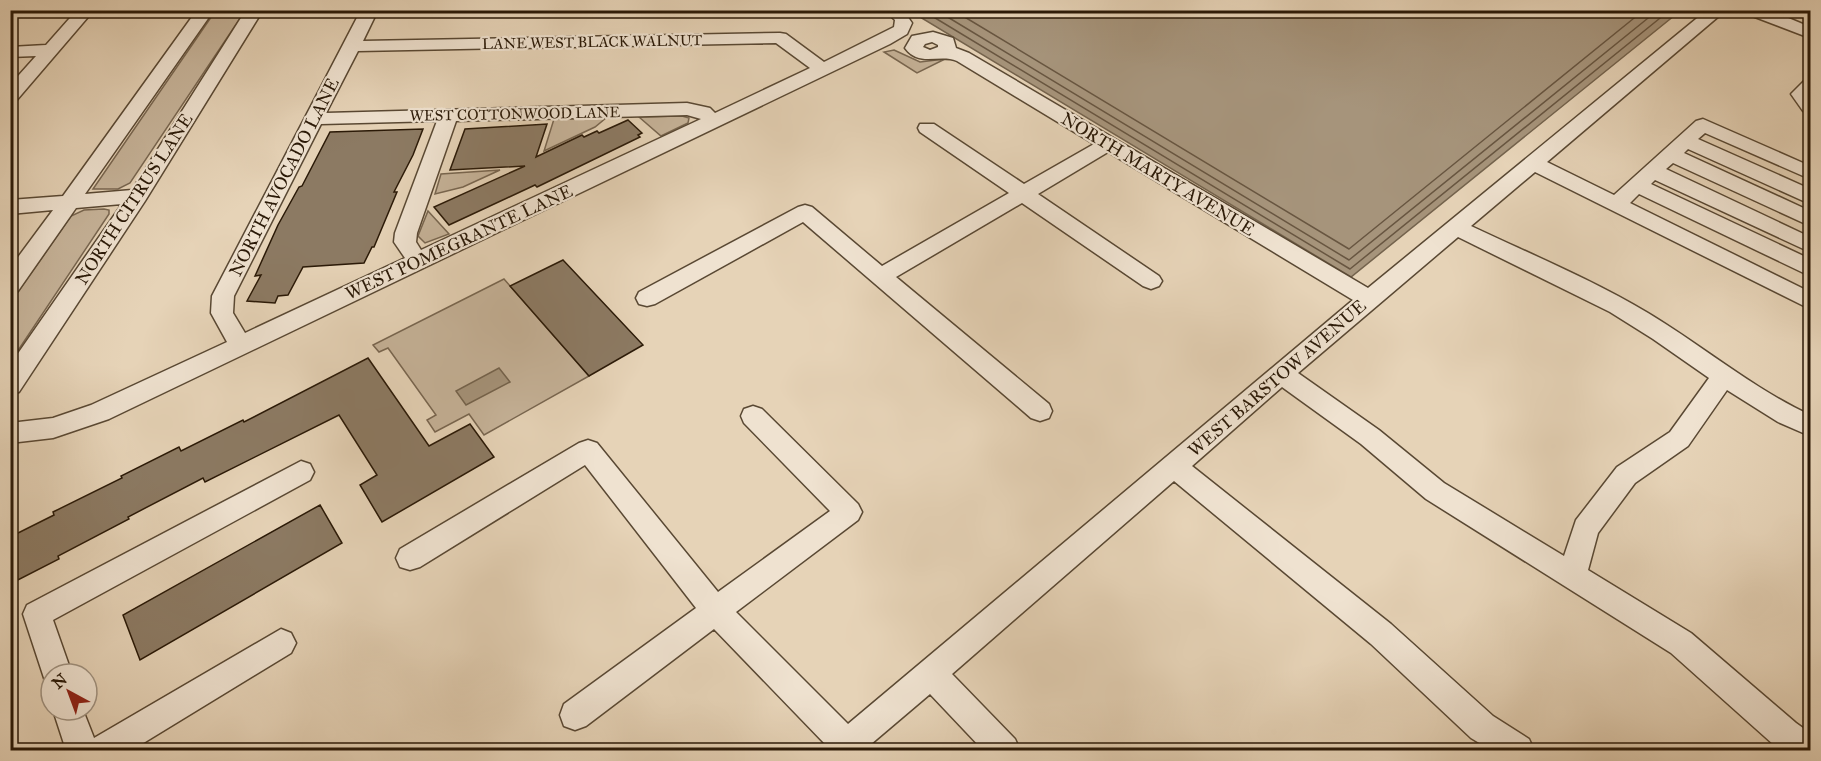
<svg xmlns="http://www.w3.org/2000/svg" width="1821" height="761" font-family="'IM FELL Great Primer',serif">
<style>
.green{fill:#c6b399;stroke:#786650;stroke-width:1.5}
.water{fill:#a6947b;stroke:#74634d;stroke-width:1.5}
.lines{fill:none;stroke-linecap:round;stroke-linejoin:round}
.shore{stroke:#685641;stroke-width:1.5}
.building{fill:#8c7a63;stroke:#2a1907;stroke-width:1.5}
.minor-casing{stroke:#594833;stroke-width:3}
.minor{fill:#efe2d0;fill-rule:evenodd}
.labels{text-anchor:middle;dominant-baseline:central;stroke-width:4.5;stroke-linejoin:round;paint-order:stroke}
.far-street-label{font-size:15px;fill:#2a1907;stroke:#efe2d0}
.street-label{font-size:18px;fill:#2a1907;stroke:#efe2d0}
</style>
<rect width="100%" height="100%" fill="#e6d3b7"/>
<filter id="stains"><feTurbulence type="fractalNoise" baseFrequency=".00333" numOctaves="4"/><feColorMatrix values="0 0 0 0 .2 0 0 0 0 .09 0 0 0 0 .02 0 0 0 .5 -.17"/></filter>
<radialGradient id="worn" r=".72"><stop offset=".6" stop-color="#630" stop-opacity="0"/><stop offset="1" stop-color="#630" stop-opacity=".3"/></radialGradient>
<g class="green">
<polygon points="216,10 245,11 130,183 118,189 93,189"/>
<polygon points="894,50 920,62 945,59 917,73 884,52"/>
<polygon points="682,116 689,118 688,123 661,136 639,117"/>
<polygon points="606,118 595,127 544,151 554,119"/>
<polygon points="500,170 463,187 435,194 441,174"/>
<polygon points="104,209 109,210 109,214 11,361 11,302 71,216 84,210"/>
<polygon points="428,211 449,234 425,243 418,236"/>
<polygon points="504,279 589,376 484,435 469,414 435,432 427,420 436,415 388,348 379,352 373,345"/>
</g>
<g class="water">
<polygon points="910,11 1680,11 1351,277"/>
<polygon points="499,368 510,382 466,405 456,391"/>
</g>
<g class="lines">
<g class="shore">
<polyline points="922,10 1350,269 1670,10"/>
<polyline points="936,10 1349,260 1658,10"/>
<polyline points="953,10 1349,249 1644,10"/>
</g>
</g>
<g class="building">
<polygon points="628,120 642,133 638,135 640,137 537,187 535,185 449,225 434,207 525,166 450,170 465,129 547,124 536,157 582,135 584,137 597,131 599,133"/>
<polygon points="423,129 413,155 394,192 397,192 374,247 372,247 364,263 303,267 288,295 278,296 275,303 247,301 261,275 255,276 278,225 299,187 302,186 330,132"/>
<polygon points="563,260 643,345 589,376 510,286"/>
<polygon points="368,358 429,446 470,424 494,457 382,522 360,485 377,475 339,415 205,482 203,478 128,517 129,519 58,556 59,559 10,584 10,537 54,515 53,512 122,478 121,476 179,447 181,451 243,420 244,422"/>
<polygon points="320,505 342,543 140,660 123,615"/>
</g>
<g class="lines">
<defs>
<g id="minor">
<polygon points="77,10 94,10 16,101 10,102 10,85 36,56 10,57 10,47 46,45"/>
<polygon points="197,10 214,10 85,194 132,190 246,10 263,10 145,201 19,392 10,394 10,365 122,204 76,208 18,291 10,293 10,268 53,210 10,214 10,200 63,196"/>
<path d="M361,10h17l-15,31 417,-8 6,1 38,28 70,-35 1,-7 -11,-10h19l9,13 -5,11 -17,10 -781,375 -56,19 -43,5v-20l43,-5 38,-13 136,-63 -16,-29 1,-17zM776,43l34,25 -95,45 -5,-5 -23,-5 -361,10 32,-62zM687,115l14,4 -280,131 -5,-8 1,-9 39,-112zM437,121l-42,112 -1,9 11,16 -160,75 -12,-20 1,-17 87,-172z"/>
<path d="M1707,10h19l-179,152 67,33 82,-74 7,-2 107,47v13l-105,-46 -7,6 112,50v15l-122,-55 -4,4 126,58v15l-137,-63 -7,6 144,68v15l-155,-72 -4,4 159,75v17l-171,-82 -9,9 180,89v17l-275,-137 -64,54c59,28 120,53 177,87 55,33 104,75 162,102v21l-32,-14 -51,-32 -39,56 -53,37 -37,50 -10,37 103,63 105,90 14,10v17h-28l-8,-5 -103,-92 -245,-154 -65,-55 -79,-57 -90,79 199,158 102,92 36,23 5,11h-43l-20,-12 -100,-94 -197,-163 -222,193 63,65 5,11h-37l-53,-56 -66,56h-39l2,-4 -113,-117 -128,97 -11,4 -11,-4 -4,-11 4,-11 132,-96 -111,-143 -165,102 -10,3 -10,-3 -4,-9 4,-9 179,-106 9,-3 9,3 121,149 112,-81 -86,-88 -3,-7 3,-7 9,-3 9,3 96,95 4,8 -4,8 -122,92 112,112 505,-424 -245,-148 -70,42 121,82 3,5 -3,5 -8,3 -8,-3 -121,-83 -126,74 153,127 3,7 -3,7 -9,3 -9,-3 -228,-196 -148,82 -8,2 -8,-2 -3,-6 3,-6 159,-85 7,-2 7,2 70,59 127,-73 -89,-61 -2,-4 2,-4h14l90,60 70,-40 -137,-83c-18,-8 -37,7 -52,-13l7,-12 21,-4 20,6 3,10 13,5 399,235zM932,42l6,3v2l-8,3 -7,-3 2,-3zM1458,237l152,75 43,27 56,39 -39,54 -53,35 -41,53 -12,36 -120,-73 -65,-53 -81,-57z"/>
<polygon points="1745,10 1769,10 1810,27 1810,38 1747,14"/>
<polygon points="1810,80 1810,113 1803,111 1791,94 1804,81"/>
<polygon points="301,461 310,464 314,472 310,480 53,620 72,674 51,674 51,686 46,684 23,614 27,605"/>
<polygon points="281,629 291,633 296,643 291,653 132,750 66,750 53,710 83,710 94,738"/>
</g>
</defs>
<use href="#minor" class="minor-casing"/>
<use href="#minor" class="minor"/>
</g>
<g class="labels">
<g class="far-street-label">
<text transform="translate(592 42) rotate(-1)">LANE WEST BLACK WALNUT</text>
<text transform="translate(515 114) rotate(-1)">WEST COTTONWOOD LANE</text>
</g>
<g class="street-label">
<text transform="translate(1158 174) rotate(31)">NORTH MARTY AVENUE</text>
<text transform="translate(284 177) rotate(-63)">NORTH AVOCADO LANE</text>
<text transform="translate(134 199) rotate(-57)">NORTH CITRUS LANE</text>
<text transform="translate(459 242) rotate(-25)">WEST POMEGRANTE LANE</text>
<text transform="translate(1277 378) rotate(-41)">WEST BARSTOW AVENUE</text>
</g>
</g>
<rect width="1821" height="761" fill="none" stroke="#e6d3b7" stroke-width="36"/>
<rect x="12" y="12" width="1797" height="737" fill="none" stroke="#2a1907" stroke-width="3"/>
<rect x="18" y="18" width="1785" height="725" fill="none" stroke="#2a1907" stroke-width="1.5"/>
<g transform="translate(69 692) rotate(319)"><circle r="28" fill="#efe2d0" stroke="#a09280" stroke-width="1.5"/>
<path d="M0-4.5L10 22L0 15L-10 22Z" fill="#8f2418"/>
<text y="-9" font-size="16" font-weight="bold" text-anchor="middle" fill="#2a1907">N</text>
</g>
<rect width="100%" height="100%" filter="url(#stains)"/>
<rect width="100%" height="100%" fill="url(#worn)"/>
</svg>
